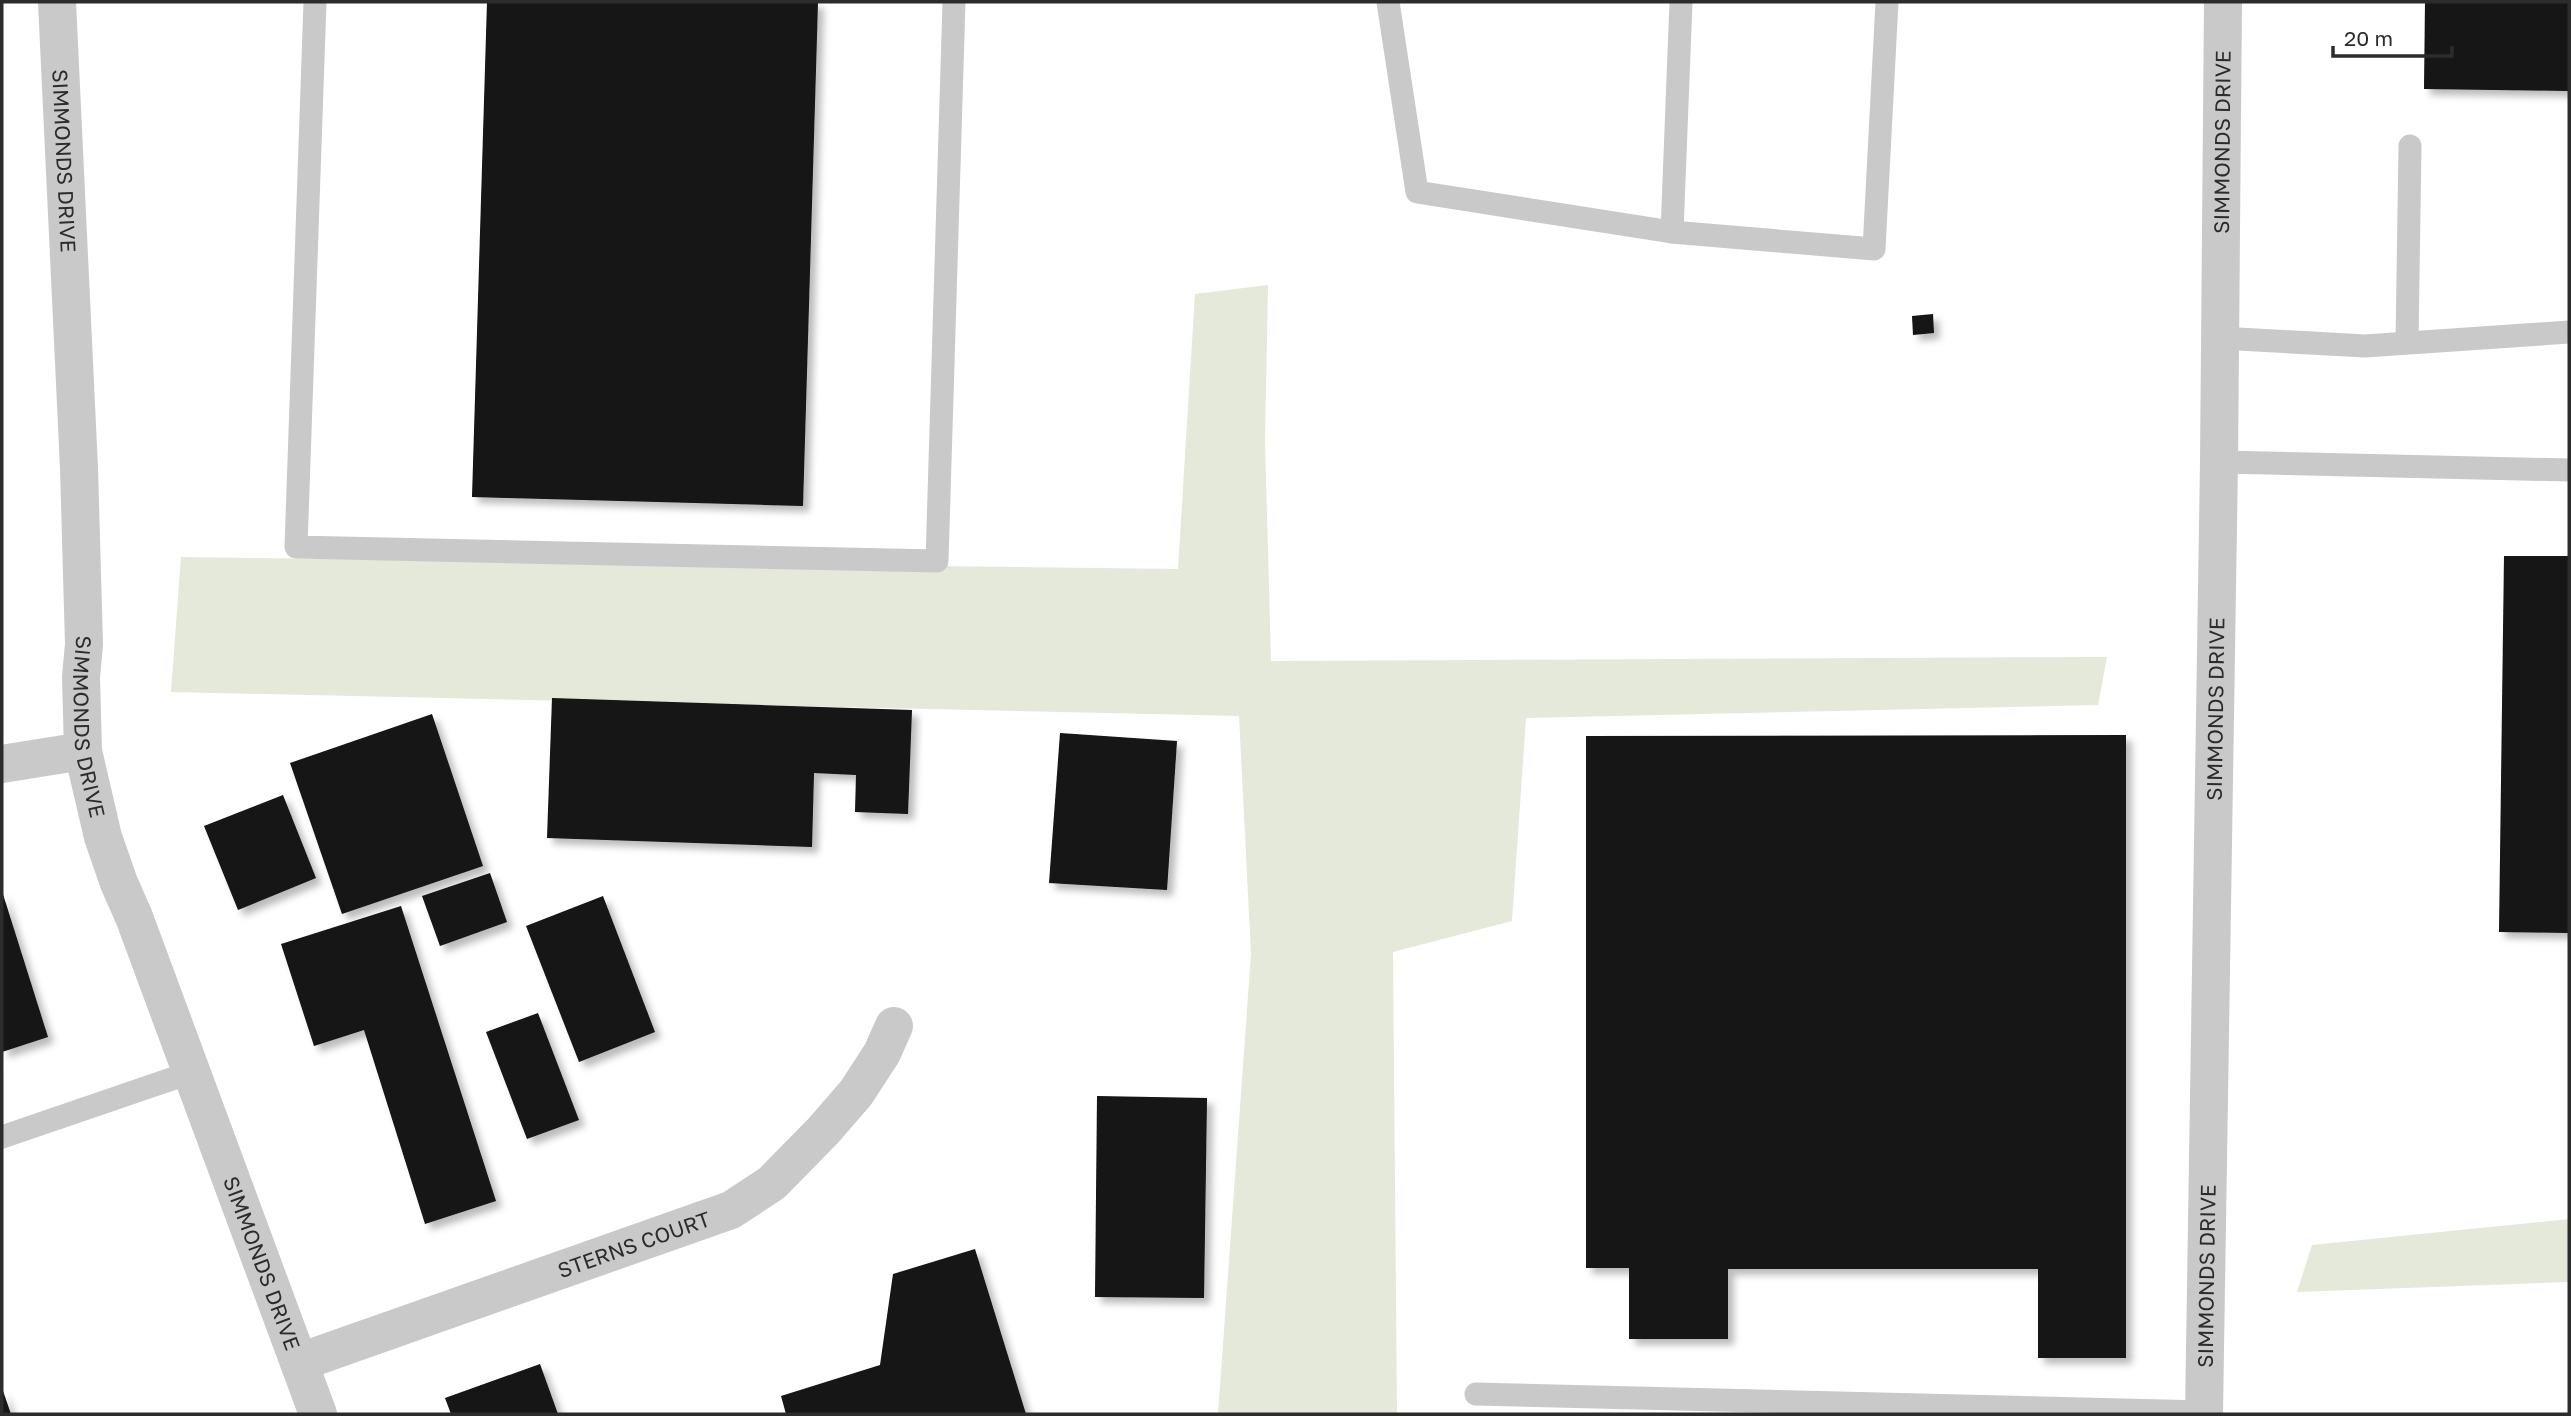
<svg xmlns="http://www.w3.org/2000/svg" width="2571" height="1416" font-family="'Golos Text',sans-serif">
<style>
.green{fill:#e4e9da}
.building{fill:#131313;filter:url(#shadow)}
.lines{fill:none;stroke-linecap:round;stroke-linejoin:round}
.service{stroke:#c9c9c9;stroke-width:23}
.minor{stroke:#c9c9c9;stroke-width:38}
.labels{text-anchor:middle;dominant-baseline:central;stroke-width:7;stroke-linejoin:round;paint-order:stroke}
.street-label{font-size:21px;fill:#2c2c2c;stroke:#fff}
</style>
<defs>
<filter id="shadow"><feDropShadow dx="6" dy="6" stdDeviation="3.5" flood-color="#0004"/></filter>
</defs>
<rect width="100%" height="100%" fill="#fff"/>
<g class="green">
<polygon points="1268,285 1265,441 1271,661 2107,657 2098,705 1526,718 1512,921 1393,952 1397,1414 1218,1414 1251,954 1239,716 171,692 181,557 1178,569 1195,294"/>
<polygon points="2569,1219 2569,1282 2297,1292 2312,1245"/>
</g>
<g class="building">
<polygon points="487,2 818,2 803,506 472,497"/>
<polygon points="2425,2 2569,2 2569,91 2424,89"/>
<polygon points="1933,314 1934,333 1913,335 1912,316"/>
<polygon points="2504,556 2569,556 2569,933 2499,932"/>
<polygon points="552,698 912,710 908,814 855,812 856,775 814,773 812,847 547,838"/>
<polygon points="432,714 483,866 342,914 290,763"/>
<polygon points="1060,733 1177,741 1167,890 1049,883"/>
<polygon points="2126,735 2126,1358 2038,1358 2038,1269 1728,1269 1728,1339 1629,1339 1629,1268 1586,1268 1586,736"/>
<polygon points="283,795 316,878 238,910 204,826"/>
<polygon points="490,873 507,922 440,946 422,896"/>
<polygon points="2,891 48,1037 2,1052"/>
<polygon points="603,896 655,1032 579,1062 526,926"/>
<polygon points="401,906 496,1201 425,1224 364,1030 314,1046 281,944"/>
<polygon points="538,1013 579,1120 527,1139 486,1032"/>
<polygon points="1097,1096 1207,1098 1204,1298 1095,1297"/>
<polygon points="975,1249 1026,1414 786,1414 781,1396 880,1365 893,1274"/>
<polygon points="540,1364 558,1414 451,1414 445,1398"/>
<polygon points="2,1388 11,1414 2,1414"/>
</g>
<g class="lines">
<g class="service">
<polyline points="315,2 296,547 937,561 954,2"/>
<polyline points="1388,2 1417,192 1672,232 1874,249 1887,2"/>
<polyline points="1672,232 1681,2"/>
<polyline points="2220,338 2365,346 2569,332"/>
<polyline points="2407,343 2410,146"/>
<polyline points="2219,462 2569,470"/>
<polyline points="2,1137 192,1072"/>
<polyline points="1476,1394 2204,1412"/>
</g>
<g class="minor">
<path id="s1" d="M57,2l22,466 5,176 -3,33 2,74 20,86 16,46 15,34 184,497"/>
<polyline points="2,764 83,751"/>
<path id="s2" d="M300,1362l431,-152 41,-27 51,-52 33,-38 26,-40 12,-27"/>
<path id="s3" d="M2204,1414l15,-952 4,-460"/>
</g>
</g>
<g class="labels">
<g class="street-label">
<text stroke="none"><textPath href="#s3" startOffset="1272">SIMMONDS DRIVE</textPath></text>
<text stroke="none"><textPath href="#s1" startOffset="159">SIMMONDS DRIVE</textPath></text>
<text stroke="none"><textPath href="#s3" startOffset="705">SIMMONDS DRIVE</textPath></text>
<text stroke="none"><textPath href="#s1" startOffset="726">SIMMONDS DRIVE</textPath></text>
<text stroke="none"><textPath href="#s2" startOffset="354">STERNS COURT</textPath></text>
<text stroke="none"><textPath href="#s1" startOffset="1293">SIMMONDS DRIVE</textPath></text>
<text stroke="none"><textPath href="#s3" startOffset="138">SIMMONDS DRIVE</textPath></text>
</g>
</g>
<rect width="2571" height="1416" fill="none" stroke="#2c2c2c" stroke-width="7"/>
<path d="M2333 46v10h119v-10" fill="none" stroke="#2c2c2c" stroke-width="3.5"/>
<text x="2344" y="46" font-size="21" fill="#2c2c2c" stroke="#ffffff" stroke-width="5" paint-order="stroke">20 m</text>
</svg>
